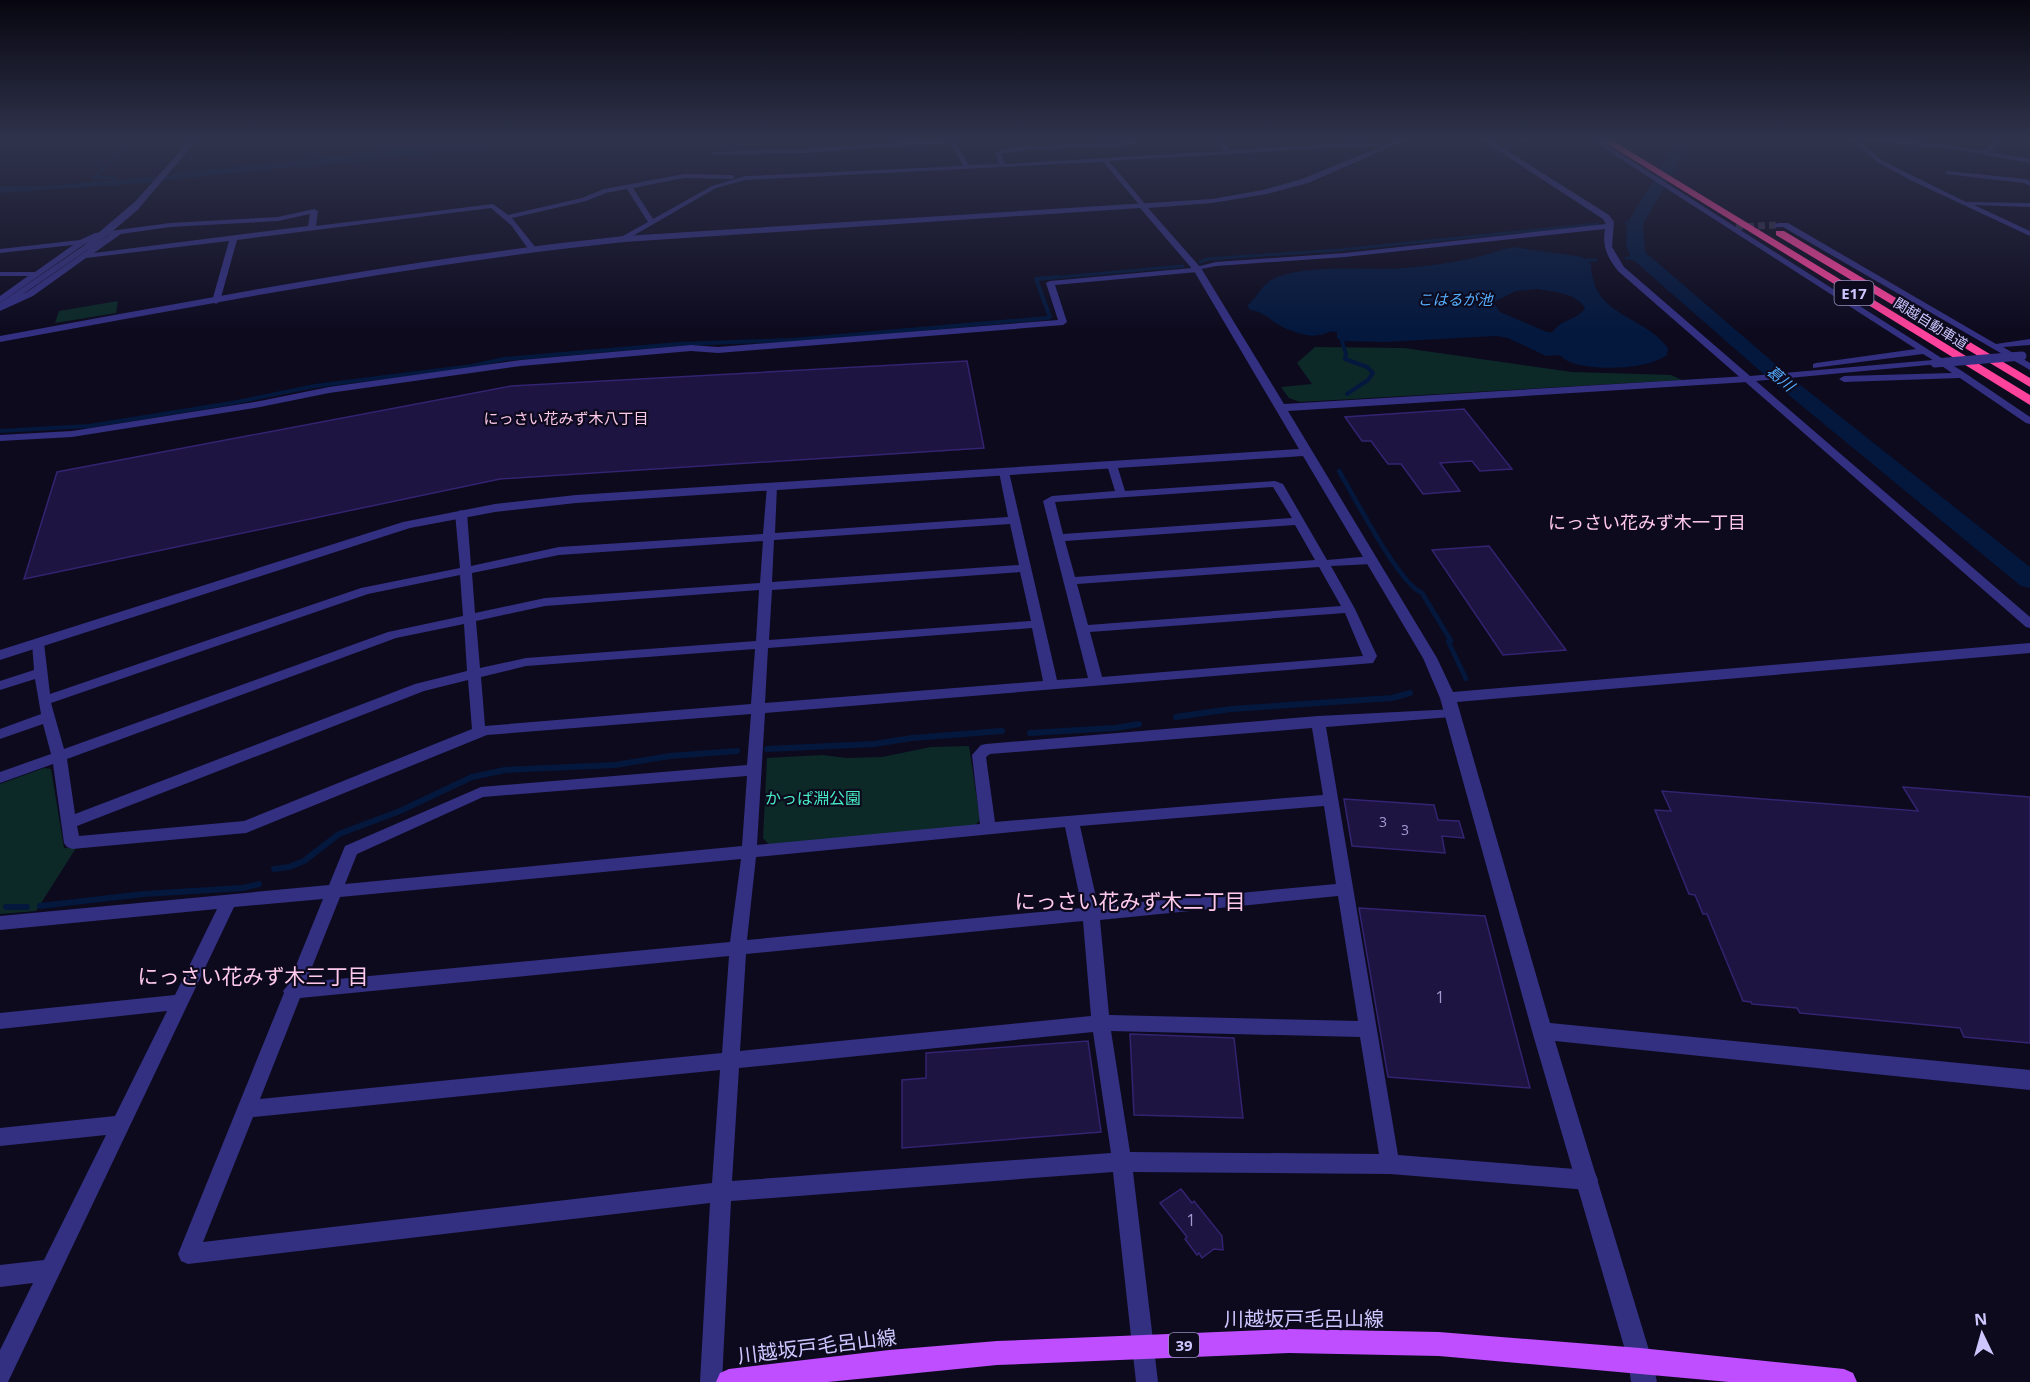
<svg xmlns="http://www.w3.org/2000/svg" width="2030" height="1382" font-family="'Open Sans','Noto Sans JP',sans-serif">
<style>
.green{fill:#0c2928}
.water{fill:#04183d;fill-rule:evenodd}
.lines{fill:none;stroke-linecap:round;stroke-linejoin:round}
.stream-far3{stroke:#04183d;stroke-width:3}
.stream-far2{stroke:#04183d;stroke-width:4}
.stream-far1{stroke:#04183d;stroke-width:4.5}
.stream{stroke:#04183d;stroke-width:6}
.river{fill:#04183d;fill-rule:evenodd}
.building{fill:#1d1441;stroke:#332370;stroke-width:1.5}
.minor-tunnel{stroke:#34304b;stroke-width:7;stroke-dasharray:7 4;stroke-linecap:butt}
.minor{fill:#333082;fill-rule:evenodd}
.tertiary{fill:#333082;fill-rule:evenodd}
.primary{fill:#be4eff;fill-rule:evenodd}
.motorway{fill:#ff429b;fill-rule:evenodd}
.minor-bridge{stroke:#333082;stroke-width:9}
.tertiary-bridge{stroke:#333082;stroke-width:8}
.labels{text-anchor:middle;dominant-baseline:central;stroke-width:4.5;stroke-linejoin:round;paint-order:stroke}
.far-street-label{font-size:14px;fill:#cec7ff;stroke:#0d0a1e}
.number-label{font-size:14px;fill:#a29ad0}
.shield{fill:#0d0a1e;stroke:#948ebc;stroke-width:1.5}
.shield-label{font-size:15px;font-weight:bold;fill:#cec7ff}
.far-water-label{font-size:15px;font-style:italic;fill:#55afff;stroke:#0d0a1e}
.far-neighbourhood-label{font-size:15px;fill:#ffc9eb;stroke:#0d0a1e}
.park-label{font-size:16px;fill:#47ebc3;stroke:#0d0a1e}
.near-number-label{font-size:16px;fill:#a29ad0}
.neighbourhood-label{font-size:18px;fill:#ffc9eb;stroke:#0d0a1e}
.near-street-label{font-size:20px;fill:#cec7ff;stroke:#0d0a1e}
.near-neighbourhood-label{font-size:21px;fill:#ffc9eb;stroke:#0d0a1e}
</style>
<rect width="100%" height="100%" fill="#0d0a1e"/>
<g class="green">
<polygon points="118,301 116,313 55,323 59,311"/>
<polygon points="1315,347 1404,348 1572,372 1671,375 1682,380 1300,402 1289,398 1281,387 1312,384 1297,363"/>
<polygon points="969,746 980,820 973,827 769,845 763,838 767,758 823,755 846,758 882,757 931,747"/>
<polygon points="44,768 51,769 64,848 76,848 36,911 0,914 0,784"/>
</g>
<g class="water">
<polygon points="515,138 554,138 445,153 354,156 331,163 131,184 0,193 0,186 45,186 174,175 174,173"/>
<path d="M1513,247l70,10 8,7c1,53 52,50 77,84l-1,7c-20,15 -74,16 -97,7 -4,-1 -7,-5 -11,-7l-13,1 -38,-18 -12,-2 -112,6 -42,-1 -5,-3v-6c-8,-2 -10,2 -18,3 -9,3 -24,-3 -32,-6 -13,-5 -25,-19 -37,-19l-3,-5c9,-3 13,-23 33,-29 40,-12 83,-5 124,-8 23,-2 46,-5 69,-10 13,-3 26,-8 40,-11zM1538,289c15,3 39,4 47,19 -7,12 -25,11 -32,24h-6l-47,-20 -7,-10 23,-11z"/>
</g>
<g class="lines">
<g class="stream-far3">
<polyline points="115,183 114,178 94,177 131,138"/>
<polyline points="1626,223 1635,224"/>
<polyline points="1626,258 1641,258"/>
<polyline points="1587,260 1596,260"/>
<polyline points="1200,262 1208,259 1339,250 1598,224"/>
<polyline points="1040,279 1183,266"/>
</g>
<g class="stream-far2">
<polyline points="1342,341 1346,354 1345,359 1367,367 1373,373 1368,380 1347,394"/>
<polyline points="0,431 89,426 232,403 315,386 472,366 504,359 678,344 792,340 1048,318 1050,317 1036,279 1057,277"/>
</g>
<path class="stream-far1" d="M1339,471c15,25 60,113 83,122l29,48h-3l18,38"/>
<g class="stream">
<polyline points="1176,717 1231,709 1392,698 1410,693"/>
<polyline points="1030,733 1115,728 1139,724"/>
<polyline points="767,749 874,744 912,738 1002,731"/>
<polyline points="274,869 289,867 304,861 339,834 400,811 472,777 505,770 615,765 670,756 737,751"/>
<polyline points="40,906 144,894 243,888 259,884"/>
<polyline points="6,907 27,907"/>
</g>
<g class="river">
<polygon points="488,138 533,138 526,142 302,168 295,164 302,160"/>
<polygon points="1679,138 1693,138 1643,224 1645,252 1788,375 2030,567 2030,588 2021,586 1774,383 1631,258 1626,245 1627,224"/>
</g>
</g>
<g class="building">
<polygon points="967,361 984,448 500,479 24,579 57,472 511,386"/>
<polygon points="1464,409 1512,469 1480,471 1472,461 1440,463 1460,491 1423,494 1401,464 1388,464 1371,441 1362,441 1345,417"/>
<polygon points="1489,546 1566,650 1503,655 1432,550"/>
<polygon points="1903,787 2030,797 2030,1043 1964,1037 1960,1028 1800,1013 1797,1008 1752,1004 1751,1002 1743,1001 1707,914 1703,914 1695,895 1689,894 1655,810 1671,811 1662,791 1918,811"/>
<polygon points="1344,799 1434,805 1438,820 1459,821 1464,838 1442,836 1445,853 1352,846"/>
<polygon points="1359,908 1485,916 1530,1088 1388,1077"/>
<polygon points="1130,1034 1234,1038 1243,1118 1134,1115"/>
<polygon points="1088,1041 1101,1132 902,1148 902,1080 926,1078 926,1053"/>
<polygon points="1181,1189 1192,1203 1194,1201 1222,1236 1223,1250 1214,1249 1202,1258 1199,1253 1197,1255 1185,1239 1187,1237 1160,1203"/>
</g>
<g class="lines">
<polyline class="minor-tunnel" points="1736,227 1778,225"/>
<g class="minor">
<path d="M953,138l16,27 30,-1 -4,-12 22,-5 119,-6 2,3c-45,7 -92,1 -137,10l4,10 219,-13 -7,-13h6l7,12 135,-8 24,4 -3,2 -21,-2 -256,15 37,44v4h-3l-40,-47 -358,18 -29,8 -92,53 -4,-2 1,-2 27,-15 -21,-33 -21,4 -20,8 -74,17 24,30 -4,2h-3l-18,-25 -20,-17 -254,32 -17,61 -4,3 -4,-3 17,-60 -143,17 -53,38 -33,15v-6l27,-13 82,-57 -17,4 -92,64v-7l28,-20h-28v-4h35l38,-27 -73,8v-4l80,-9 15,-7 75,-10 108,-6 36,-8 4,2 -2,15 177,-22 15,11 74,-17 22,-9 80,-15 48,1 3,2 -3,2 -48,-1 -51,10 20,31 59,-33 33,-10 218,-10 -13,-23 -145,10 -92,2 -2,-3 94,-3zM310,214l-2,12 -214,27 27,-19 49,-7 108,-6z"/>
<path d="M1479,138h8l122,77 5,7 -2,25 12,20 126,109 183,-16 -10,-6 -110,14v-4l3,-1 100,-14 -328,-211h8l369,235 65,44v7l-4,-1 -66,-45 -116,4 -5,-3 5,-3 108,-3 -13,-9 -183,17 274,236v11l-4,-1 -408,-356c-11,-14 -16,-25 -13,-42l-260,28 -129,9 -15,3 -3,3 -143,13 12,37 -4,3 -345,28 -27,-2 -170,15 -192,27 -69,14 -188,30 -72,4v-6l72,-4 188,-30 69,-14 192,-27 170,-15 27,2 340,-27 -12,-37 4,-2 142,-13 24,-6 129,-9 261,-29 -3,-5z"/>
<path d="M1849,138c45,0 90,5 135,13l12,-13h7l-13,14 40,7v4l-77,-14 -95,-9 25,21 83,41 64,1v4l-56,-2 56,26v5l-120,-56 -31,-17z"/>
<polygon points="1947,171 2026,179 2030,181 2030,186 2024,183 1945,174"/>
<polygon points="1778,223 1788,223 1996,344 2030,339 2030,345 2003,347 2030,363 2030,370 1783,227 1775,227 1774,225"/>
<path d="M1112,462l5,3 8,26 150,-10 8,3 44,76 45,-4 6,4 -6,4 -41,2 24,43 22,47 -4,7 -608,50 -8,132 223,-21 -8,-69 9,-10 5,-1 332,-28 138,-7 2,3 -2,3 -5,2 -125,10 72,428 190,15 7,3 3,7 -3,7 -7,3 -198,-16 -257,-2 25,210h-22l-23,-210 -382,29 -9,181h-22l10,-179 -522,61 -7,-3 -3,-7 106,-261 -1,-2 5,-6 35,-86 -89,8 -226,475h-8v-32l33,-67 -33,4v-22l44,-5 62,-125 -106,11v-18l115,-12 52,-105 -167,18v-16l175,-18 42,-86 -217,21v-14l329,-31 16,-39 136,-59 266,-22 4,-51 -264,21 -241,98 -174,16 -5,-2 -3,-4 -11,-79 -53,19v-11l51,-18 -8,-30 -43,15v-10l41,-15 -6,-35 -35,11v-9l34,-11 -2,-27 1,-3h10l1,3 6,51 311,-106 99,-20 -5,-55 6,-3 6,3 4,53 88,-19 204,-13 4,-48 5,-3 5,3 -2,47 233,-16 -9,-45 5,-3 5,3 48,208 31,-2 -45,-177 9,-5 63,-5 -8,-26zM1273,487l19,31 -229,16 -8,-32zM1010,524l9,41 -247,17 2,-42zM1295,525l20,35 -240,17 -10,-36zM763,541l-3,42 -215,15 -70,15 -3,-40 87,-18zM1319,567l22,39 -253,19 -11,-41zM1020,572l11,49 -262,19 3,-50zM460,575l3,41 -75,16 -324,117 -13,-46 317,-109zM759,590l-3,51 -230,17 -46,10 -4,-47 69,-15zM1345,613l18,43 -261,21 -12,-45zM464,624l3,47 -52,13 -340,130 -8,-55 329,-121zM1032,628l11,53 -278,22 3,-55zM755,649l-4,55 -266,22 -4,-49 45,-11zM468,680l4,49 -228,92 -165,15 -2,-10 347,-135zM1312,728l11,67 -328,27 -9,-65 4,-3zM747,776l-5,70 -397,38 12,-30 126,-57zM1324,806l12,78 -238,22 -18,-80zM1065,827l17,81 -335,32 9,-83zM741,859l-11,83 -424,40 34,-85zM1338,896l20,125 -249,-6 -9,-95zM1083,921l8,95 -351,35 6,-97zM729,956l-7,97 -462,46 40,-101zM1111,1031l249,6 19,117 -249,-2zM1093,1032l18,121 -379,28 7,-113zM720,1070l-8,113 -509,59 50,-125z"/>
</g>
<g class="tertiary">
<polygon points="192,138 199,138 139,208 133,208 133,204"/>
<path d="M1402,138h9l-103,45 -41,11 -55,9 -64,5 53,60 83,136 464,-28 5,3 -5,3 -460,29 149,247 16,34 577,-49v10l-573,49 93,321 480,47v20l-475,-49 97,319 5,22h-26l-3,-22 -96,-329 -92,-333 -17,-40 -120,-202 -727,47 -81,9 -85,16 -410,132v-10l403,-128 92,-18 81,-9 723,-46 -105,-178 -54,-63 -516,34c-210,22 -417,62 -624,100v-6c207,-38 414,-78 624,-100l588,-37 51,-9 39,-11z"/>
<polygon points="86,244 93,246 0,310 0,303"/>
</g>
<polygon class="primary" points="1289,1329 1439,1332 1640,1348 1844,1369 1853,1373 1857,1382 1729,1382 1439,1356 1289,1353 997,1365 828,1382 716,1382 720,1373 729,1369 889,1350 997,1341"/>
<g class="motorway">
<polygon points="1598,138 1608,138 2030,395 2030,405"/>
<polygon points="1776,231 1784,231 2030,378 2030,387 1776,235"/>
</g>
<polyline class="minor-bridge" points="1935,363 2022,356"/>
<polyline class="tertiary-bridge" points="89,246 136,206"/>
</g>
<linearGradient id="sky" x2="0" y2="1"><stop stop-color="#070610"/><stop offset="0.42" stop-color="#2f334c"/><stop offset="1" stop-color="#2f334c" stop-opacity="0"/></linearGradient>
<rect width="2030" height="332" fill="url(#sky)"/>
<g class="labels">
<g class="far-street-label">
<text transform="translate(1931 323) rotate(32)">関越自動車道</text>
</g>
<g class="number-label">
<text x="1383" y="821">3</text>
<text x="1405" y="829">3</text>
</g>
<g class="shield">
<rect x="1834.5" y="281" width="39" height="24" rx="4.5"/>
<rect x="1169" y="1333" width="30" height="24" rx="4.5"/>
</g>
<g class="shield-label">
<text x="1854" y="293">E17</text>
<text x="1184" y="1345">39</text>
</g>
<g class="far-water-label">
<text x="1455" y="299">こはるが池</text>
<text transform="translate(1781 378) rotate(40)">葛川</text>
</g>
<g class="far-neighbourhood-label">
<text x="566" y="418">にっさい花みず木八丁目</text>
</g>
<g class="park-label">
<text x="813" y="798">かっぱ淵公園</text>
</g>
<g class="near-number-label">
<text x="1440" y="997">1</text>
<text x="1191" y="1220">1</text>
</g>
<g class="neighbourhood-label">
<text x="1647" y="522">にっさい花みず木一丁目</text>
</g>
<g class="near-street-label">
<text x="1304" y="1318">川越坂戸毛呂山線</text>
<text transform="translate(817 1346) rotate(-7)">川越坂戸毛呂山線</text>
</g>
<g class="near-neighbourhood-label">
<text x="1130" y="901">にっさい花みず木二丁目</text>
<text x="253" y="976">にっさい花みず木三丁目</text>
</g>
</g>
<g transform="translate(1982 1334) rotate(355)" stroke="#0d0a1e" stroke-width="4.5" paint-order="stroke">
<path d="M0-4.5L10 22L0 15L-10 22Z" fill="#cec7ff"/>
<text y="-9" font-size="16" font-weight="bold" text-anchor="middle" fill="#cec7ff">N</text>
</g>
</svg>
